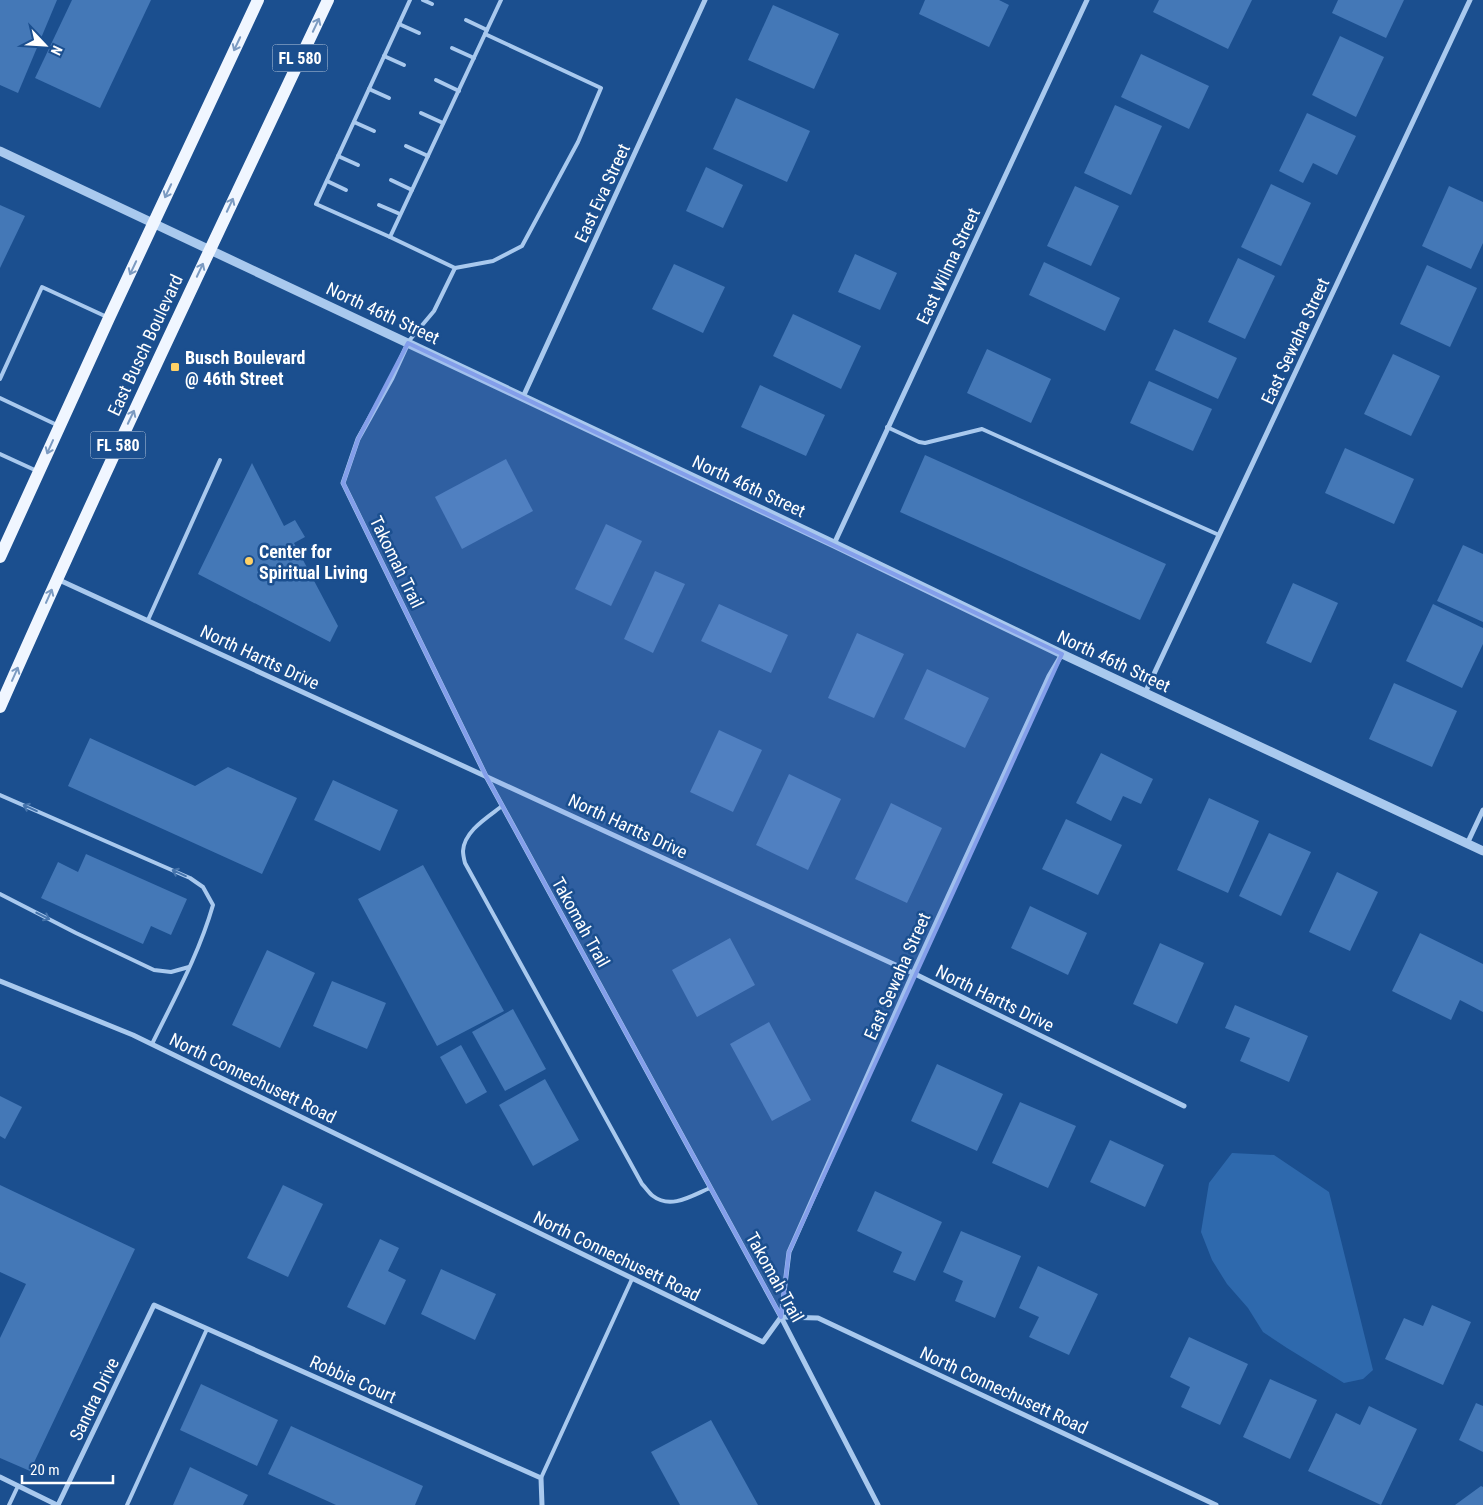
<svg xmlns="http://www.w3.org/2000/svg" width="1483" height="1505" font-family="'Roboto Condensed',sans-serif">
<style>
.green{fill:#2e69ad}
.building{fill:#4478b7}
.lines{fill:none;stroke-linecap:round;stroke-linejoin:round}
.service{stroke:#a9c9ee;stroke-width:4}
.minor{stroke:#a9c9ee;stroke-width:5}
.tertiary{stroke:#a9c9ee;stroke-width:9}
.primary{stroke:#f0f6ff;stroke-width:12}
.oneway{stroke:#7b9ac1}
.oneway2{stroke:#4674ac}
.marked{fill:#839eea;fill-opacity:0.2;stroke:#839eea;stroke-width:4;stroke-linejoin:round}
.poi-dot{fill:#ffd166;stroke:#1b4f8f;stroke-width:2}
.labels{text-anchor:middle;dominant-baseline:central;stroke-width:5;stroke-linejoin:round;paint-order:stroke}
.shield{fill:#1b4f8f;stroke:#bbcadd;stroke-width:1}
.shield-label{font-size:16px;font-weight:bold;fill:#fff}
.street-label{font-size:18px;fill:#fff;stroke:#1b4f8f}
.poi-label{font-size:18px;font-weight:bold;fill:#fff;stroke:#1b4f8f;text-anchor:start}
</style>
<rect width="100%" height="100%" fill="#1b4f8f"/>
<polygon class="green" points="1232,1153 1274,1155 1329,1192 1373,1370 1363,1379 1344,1383 1287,1348 1263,1332 1248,1308 1227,1284 1212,1260 1201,1232 1209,1183"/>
<g class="building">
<polygon points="0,0 57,0 18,93 0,85"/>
<polygon points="72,0 151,0 100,108 35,78"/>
<polygon points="925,0 999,0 1009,5 989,47 919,14"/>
<polygon points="1159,0 1252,0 1228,49 1153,12"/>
<polygon points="1338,0 1404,0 1386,38 1332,13"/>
<polygon points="773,5 839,34 814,89 748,60"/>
<polygon points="1340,36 1384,57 1356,117 1312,95"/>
<polygon points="1141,54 1209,86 1189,129 1121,97"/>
<polygon points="736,98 810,131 787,182 713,149"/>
<polygon points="1115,105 1162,126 1131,195 1084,173"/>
<polygon points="1307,113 1356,136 1337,175 1313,163 1303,183 1279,171"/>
<polygon points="706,167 743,185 723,228 686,211"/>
<polygon points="1271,184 1311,203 1281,266 1241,247"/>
<polygon points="1075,186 1119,206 1091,266 1047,246"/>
<polygon points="1449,186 1483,202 1483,243 1471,269 1422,246"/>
<polygon points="0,205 25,216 0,268"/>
<polygon points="855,254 897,273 880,310 838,292"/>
<polygon points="1238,258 1275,276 1245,339 1208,322"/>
<polygon points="1044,262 1120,298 1105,331 1029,295"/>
<polygon points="674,264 725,287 703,333 652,309"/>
<polygon points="1427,265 1477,288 1450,347 1400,324"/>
<polygon points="793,314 861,346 841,389 773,356"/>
<polygon points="1174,329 1237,358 1218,399 1155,370"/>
<polygon points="987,349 1051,379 1031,423 967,393"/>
<polygon points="1393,354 1440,376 1411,436 1364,414"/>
<polygon points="1149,381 1212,409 1193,451 1130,423"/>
<polygon points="760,385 825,415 806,456 741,427"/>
<polygon points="1345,448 1414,479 1394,524 1325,493"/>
<polygon points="925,455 1166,564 1140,620 900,512"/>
<polygon points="506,459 533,511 462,549 435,497"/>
<polygon points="252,463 284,526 295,520 305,537 294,543 338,626 330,642 198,574"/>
<polygon points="606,524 642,541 611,606 575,589"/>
<polygon points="1463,545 1483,554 1483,622 1437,601"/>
<polygon points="655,571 685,584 653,653 624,639"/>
<polygon points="1293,583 1338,603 1311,663 1266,643"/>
<polygon points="719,604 788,635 771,673 701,641"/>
<polygon points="1433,604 1483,628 1483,644 1462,688 1406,661"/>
<polygon points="857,633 904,654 874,718 828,698"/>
<polygon points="927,669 989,698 965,748 904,719"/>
<polygon points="1394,683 1457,711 1432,767 1369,739"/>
<polygon points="719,730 762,750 733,812 690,792"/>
<polygon points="90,738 195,786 228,767 297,798 262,874 68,786"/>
<polygon points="1101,753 1153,779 1141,804 1123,796 1111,821 1076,803"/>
<polygon points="789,774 841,799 808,870 756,845"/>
<polygon points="333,780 398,810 380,851 314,820"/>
<polygon points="1209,798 1259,821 1228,893 1177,870"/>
<polygon points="891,803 942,828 907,903 855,879"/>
<polygon points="1066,819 1122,845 1098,895 1042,869"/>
<polygon points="1269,833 1311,852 1281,916 1239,896"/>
<polygon points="86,854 187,899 171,935 151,926 143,944 41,898 58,862 78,872"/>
<polygon points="423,865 504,1011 437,1046 358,899"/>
<polygon points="1337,872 1378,892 1350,951 1309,932"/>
<polygon points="1030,906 1087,933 1068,975 1011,948"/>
<polygon points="1420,933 1483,964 1483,1012 1460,1000 1451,1020 1392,991"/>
<polygon points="730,938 755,985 697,1017 672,970"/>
<polygon points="1160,943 1204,963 1177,1024 1133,1004"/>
<polygon points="267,950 315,973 280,1048 232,1025"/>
<polygon points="332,981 386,1003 367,1049 313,1026"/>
<polygon points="1235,1005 1308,1036 1289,1082 1240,1061 1250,1038 1225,1028"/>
<polygon points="513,1009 546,1069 505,1091 472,1032"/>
<polygon points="769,1022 811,1100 772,1121 730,1044"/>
<polygon points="461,1045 487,1092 466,1104 440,1057"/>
<polygon points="937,1064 1003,1094 977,1151 911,1121"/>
<polygon points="545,1079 579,1140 533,1166 499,1105"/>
<polygon points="0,1096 22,1107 5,1139 0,1136"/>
<polygon points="1020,1102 1076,1126 1048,1188 992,1163"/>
<polygon points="1110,1140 1164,1165 1145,1207 1090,1182"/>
<polygon points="0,1185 135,1249 30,1471 0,1458 0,1338 26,1284 0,1272"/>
<polygon points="283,1185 323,1204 288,1277 247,1258"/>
<polygon points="875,1191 942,1222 915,1281 893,1272 902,1252 857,1231"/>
<polygon points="961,1231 1021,1256 995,1318 955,1301 963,1281 943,1272"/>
<polygon points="380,1239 399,1248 388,1271 406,1280 385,1325 347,1307"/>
<polygon points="1038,1266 1098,1294 1069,1355 1029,1337 1039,1317 1019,1308"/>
<polygon points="441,1269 496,1294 475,1340 421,1314"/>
<polygon points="1432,1305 1471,1322 1443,1385 1385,1359 1404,1318 1423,1326"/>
<polygon points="1189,1337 1248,1364 1220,1425 1181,1407 1190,1387 1170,1377"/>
<polygon points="1270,1379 1317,1400 1290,1459 1243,1437"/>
<polygon points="201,1384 278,1420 257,1466 180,1430"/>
<polygon points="1476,1403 1483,1406 1483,1452 1459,1440"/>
<polygon points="1369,1406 1417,1429 1381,1505 1308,1471 1336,1413 1360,1425"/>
<polygon points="711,1420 758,1505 680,1505 651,1452"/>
<polygon points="291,1426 423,1486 415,1505 336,1505 268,1474"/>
<polygon points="190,1467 248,1495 243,1505 173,1505"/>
<polygon points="1481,1486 1483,1487 1483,1505 1455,1505"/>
</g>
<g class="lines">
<g class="service">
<polyline points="410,0 316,204 390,237 501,0"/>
<polyline points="423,0 432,4"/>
<polyline points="466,20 487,30"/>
<polyline points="399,24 419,33"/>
<polyline points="452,48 474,58"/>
<polyline points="384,56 404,65"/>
<polyline points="436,80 459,91"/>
<polyline points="369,89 389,98"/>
<polyline points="421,113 443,123"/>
<polyline points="354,122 374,131"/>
<polyline points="406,146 428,156"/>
<polyline points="338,156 358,165"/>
<polyline points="391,180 412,190"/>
<polyline points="327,181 346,190"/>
<polyline points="379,205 400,214"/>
<polyline points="390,237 455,268 434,311 408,342"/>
<polyline points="455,268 493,261 522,246 578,142 601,88 485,34"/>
<polyline points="0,379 42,287 107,317"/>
<polyline points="0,398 57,425"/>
<polyline points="887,427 919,442 925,443 982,429 1219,535"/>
<polyline points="0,454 37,471"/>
<polyline points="148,620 220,460"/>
<path d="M0,795l190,83 13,9 10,18c-14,49 -39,94 -61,139"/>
<path d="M502,806c-14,11 -38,25 -39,45 0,4 1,8 2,12l177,321c4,4 7,9 11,12 18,14 40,-1 57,-8"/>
<polyline points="0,894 76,933 154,970 171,972 189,967"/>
<polyline points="541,1478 632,1279"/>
<polyline points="9,1505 18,1486"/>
<polyline points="127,1505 207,1329"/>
</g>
<g class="minor">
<polyline points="408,343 392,378 358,439 343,483 486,776 781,1317 878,1505"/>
<polyline points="523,397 705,0"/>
<polyline points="834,544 1087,0"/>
<polyline points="57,579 913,973 1184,1106"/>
<polyline points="1145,693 1470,0"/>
<polyline points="1467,844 1483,810"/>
<polyline points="0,981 133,1035 763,1342 781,1317 789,1252 913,973 1049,676 1062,654"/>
<polyline points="781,1317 818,1318 1216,1505"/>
<polyline points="0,1477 57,1505"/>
<polyline points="58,1505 154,1305 541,1478 542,1505"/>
</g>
<polyline class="tertiary" points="0,151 834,544 1062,654 1483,851"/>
<g class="primary">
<polyline points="0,557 109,318 258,0"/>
<path d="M0,707c105,-238 217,-472 328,-707"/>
</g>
</g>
<defs><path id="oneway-shaft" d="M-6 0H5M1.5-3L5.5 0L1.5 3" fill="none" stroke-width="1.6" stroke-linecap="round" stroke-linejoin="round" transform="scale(1.25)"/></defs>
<g class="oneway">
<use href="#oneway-shaft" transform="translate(316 25) rotate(-65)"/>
<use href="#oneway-shaft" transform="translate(237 44) rotate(115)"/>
<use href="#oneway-shaft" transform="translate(168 191) rotate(115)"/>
<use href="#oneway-shaft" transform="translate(230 205) rotate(-65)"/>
<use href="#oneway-shaft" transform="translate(133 268) rotate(115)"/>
<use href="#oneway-shaft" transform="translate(200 270) rotate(-65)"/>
<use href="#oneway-shaft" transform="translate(131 417) rotate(-65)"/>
<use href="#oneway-shaft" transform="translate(50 447) rotate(114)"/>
<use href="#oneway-shaft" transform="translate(49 596) rotate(-66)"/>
<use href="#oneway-shaft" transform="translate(15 674) rotate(-66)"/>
</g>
<g class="oneway2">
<use href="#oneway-shaft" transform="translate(30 808) rotate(-156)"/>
<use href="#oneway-shaft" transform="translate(179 873) rotate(-156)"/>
<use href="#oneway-shaft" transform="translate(43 916) rotate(27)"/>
</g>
<path class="marked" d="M408,343l654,311 -273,598 -8,65 -295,-541 -143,-293 15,-44z"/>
<g class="poi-dot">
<rect x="170" y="362" width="10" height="10" rx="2.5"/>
<circle cx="249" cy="561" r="5"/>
</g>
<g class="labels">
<g class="shield">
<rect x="272.5" y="44.5" width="55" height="27" rx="4"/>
<rect x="90.5" y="431.5" width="55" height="27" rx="4"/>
</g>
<g class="shield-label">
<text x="300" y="58">FL 580</text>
<text x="118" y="445">FL 580</text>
</g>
<g class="street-label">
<text transform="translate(602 193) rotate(-65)">East Eva Street</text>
<text transform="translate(948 266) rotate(-65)">East Wilma Street</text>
<text transform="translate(383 313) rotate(25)">North 46th Street</text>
<text transform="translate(1295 341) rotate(-65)">East Sewaha Street</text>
<text transform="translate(145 345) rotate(-65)">East Busch Boulevard</text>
<text transform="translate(749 486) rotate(25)">North 46th Street</text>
<text transform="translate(397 562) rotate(64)">Takomah Trail</text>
<text transform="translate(260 657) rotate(25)">North Hartts Drive</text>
<text transform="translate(1114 661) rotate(25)">North 46th Street</text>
<text transform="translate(628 826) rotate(25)">North Hartts Drive</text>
<text transform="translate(581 922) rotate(61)">Takomah Trail</text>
<text transform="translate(897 976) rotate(-66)">East Sewaha Street</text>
<text transform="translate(995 998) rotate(26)">North Hartts Drive</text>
<text transform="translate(253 1078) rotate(26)">North Connechusett Road</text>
<text transform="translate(617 1256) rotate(26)">North Connechusett Road</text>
<text transform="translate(775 1277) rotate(61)">Takomah Trail</text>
<text transform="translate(353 1379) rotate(24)">Robbie Court</text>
<text transform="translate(1004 1390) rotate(25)">North Connechusett Road</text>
<text transform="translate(94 1399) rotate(-64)">Sandra Drive</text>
</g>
<g class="poi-label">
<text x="185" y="357">Busch Boulevard<tspan x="185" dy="21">@ 46th Street</tspan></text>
<text x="259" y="551">Center for<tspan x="259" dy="21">Spiritual Living</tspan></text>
</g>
</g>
<g transform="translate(45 45) rotate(115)" stroke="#1b4f8f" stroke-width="4" paint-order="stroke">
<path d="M0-4L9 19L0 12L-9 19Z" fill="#ffffff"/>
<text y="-8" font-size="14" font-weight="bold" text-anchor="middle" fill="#ffffff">N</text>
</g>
<path d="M22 1475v8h91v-8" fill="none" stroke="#ffffff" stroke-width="2.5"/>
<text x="30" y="1475" font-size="15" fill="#ffffff" stroke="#1b4f8f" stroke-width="4" paint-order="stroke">20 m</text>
</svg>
